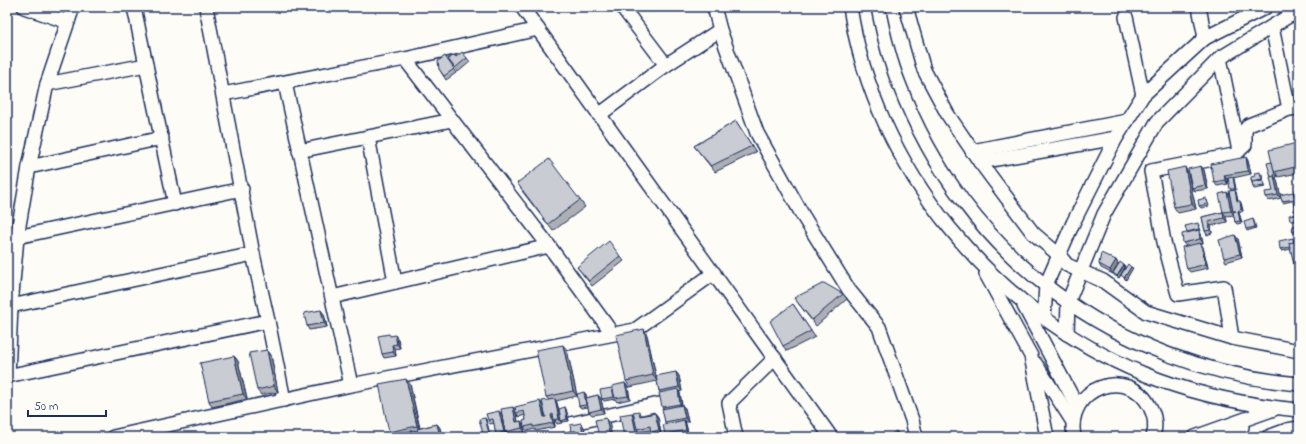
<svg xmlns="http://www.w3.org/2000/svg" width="1306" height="444" font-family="'Indie Flower',sans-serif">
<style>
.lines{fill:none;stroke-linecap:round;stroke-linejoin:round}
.minor-casing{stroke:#1b2f5e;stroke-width:16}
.minor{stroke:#fdfcf7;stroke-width:13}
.wall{fill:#adafb5;stroke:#1b2f5e}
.shaded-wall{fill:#8d8f94;stroke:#1b2f5e}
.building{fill:#c9ccd3;stroke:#1b2f5e}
</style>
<rect width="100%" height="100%" fill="#fdfcf7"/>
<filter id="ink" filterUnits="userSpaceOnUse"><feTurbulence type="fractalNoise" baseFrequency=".025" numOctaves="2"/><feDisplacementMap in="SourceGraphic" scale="8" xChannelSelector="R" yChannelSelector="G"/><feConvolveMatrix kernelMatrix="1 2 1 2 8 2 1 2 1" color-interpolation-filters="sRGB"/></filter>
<g filter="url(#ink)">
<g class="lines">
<defs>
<g id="minor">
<polyline points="24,7 68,22"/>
<polyline points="134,7 175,204"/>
<polyline points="522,7 831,437"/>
<polyline points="622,7 666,65"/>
<polyline points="714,7 720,30 757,133 803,216 849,290 879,327 912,420 916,437"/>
<path d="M850,7c25,162 143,305 294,367 49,20 101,31 155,36"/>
<path d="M878,7c5,26 11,52 21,77 65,172 217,284 400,300"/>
<polyline points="906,7 924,70 948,115 980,162 1033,233 1059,255 1067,265 1103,281 1146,312 1232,338 1299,351"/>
<polyline points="1199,7 1205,38"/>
<polyline points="1126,17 1143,95"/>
<polyline points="1272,27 1289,109"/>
<polyline points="1220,58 1239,151"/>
<polyline points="405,59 549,246 612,333"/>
<polyline points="285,83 351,385"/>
<polyline points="47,84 146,65"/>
<polyline points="223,94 405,59 538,29"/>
<polyline points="599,115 666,65 720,30"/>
<polyline points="368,137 395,282"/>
<polyline points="299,151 452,120"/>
<polyline points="972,151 1127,121"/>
<polyline points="980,162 1116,138"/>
<polyline points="29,167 162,138"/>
<polyline points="17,237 242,189"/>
<polyline points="986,274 1031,356 1047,437"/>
<polyline points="332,297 549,246"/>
<polyline points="11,306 253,254"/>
<polyline points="1024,306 1077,406"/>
<polyline points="1044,318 1046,285 1073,223 1116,138 1143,95 1205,38 1266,7"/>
<polyline points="268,321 284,400"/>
<polyline points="1067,334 1068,302 1104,214 1157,122 1220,58 1289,16 1299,14"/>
<polyline points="1232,338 1224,287 1178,294 1164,242 1151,171 1234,155 1245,145 1245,130 1249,125 1289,109 1299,108"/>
<polyline points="1035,363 1073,422"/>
<polyline points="7,376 268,321 253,254 206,7"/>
<polyline points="8,376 11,306 17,237 29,167 47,84 73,7"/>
<polyline points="113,437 351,385 635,330 714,273"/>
<polyline points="512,437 659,404 667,437"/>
<polyline points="736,437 729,403 775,358"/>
<path d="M1074,437c-10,-50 55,-72 76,-30 5,9 6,20 3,30"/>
<polyline points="1195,437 1274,409"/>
<polyline points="1224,437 1242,427"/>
<polyline points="1268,437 1287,430 1299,428"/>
</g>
</defs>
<use href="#minor" class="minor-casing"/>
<use href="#minor" class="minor"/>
</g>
<g class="wall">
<polygon points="445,56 456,73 446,80 439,69"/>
<polygon points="456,57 467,58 470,62 458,72 448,59"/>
<polygon points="736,121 756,152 715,172 694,146"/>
<polygon points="1297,143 1299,146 1299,179 1298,173 1278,177 1276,173 1277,177 1276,178 1277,180 1281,198 1269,201 1266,197 1273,191 1271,177"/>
<polygon points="1246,157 1248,161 1251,174 1233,178 1234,179 1236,190 1235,191 1236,192 1238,201 1241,203 1243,211 1239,213 1242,223 1237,224 1235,222 1231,190 1228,178 1227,179 1228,184 1217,186 1214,182"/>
<polygon points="1204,170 1208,189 1195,191 1192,188"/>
<polygon points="1188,173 1196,209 1178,213 1174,207"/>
<polygon points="1262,174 1263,180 1264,182 1266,187 1254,189 1253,187 1252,182 1251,181"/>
<polygon points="1299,190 1299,213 1297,214 1295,212 1297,200 1295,198 1296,200 1283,203 1282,201 1293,192"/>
<polygon points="522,191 580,200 585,207 553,231"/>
<polygon points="1227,192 1230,196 1234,215 1226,216 1227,222 1211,226 1212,233 1207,235 1205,231 1202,217 1223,212"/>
<polygon points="1207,200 1209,206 1201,208 1199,206"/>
<polygon points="1297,216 1297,221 1291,221 1290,220"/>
<polygon points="1253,219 1254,221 1256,228 1247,231 1246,229"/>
<polygon points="1199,225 1201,231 1199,231 1201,234 1203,243 1201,244 1203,247 1208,268 1190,272 1187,269 1186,246 1183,243 1187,233 1187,232"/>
<polygon points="1299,225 1299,232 1294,233 1292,231"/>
<polygon points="1293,238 1295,242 1299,241 1299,273 1295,268 1291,249 1282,251 1280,249"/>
<polygon points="1238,239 1242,257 1226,262 1224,258"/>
<polygon points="620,256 624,261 592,286 577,267"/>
<polygon points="1116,260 1118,264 1124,265 1125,267 1119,278 1114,275 1113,273 1113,274 1101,268 1099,264"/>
<polygon points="843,294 847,299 816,326 794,298"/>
<polygon points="793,304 815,337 787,351 783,346"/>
<polygon points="324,314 327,327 309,330 307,326"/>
<polygon points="647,335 657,380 676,372 679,376 682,391 679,392 680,393 682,405 685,408 688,422 685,422 686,424 688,433 672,437 668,437 665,434 666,424 665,422 663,409 662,407 660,392 659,391 657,381 630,387 626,381"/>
<polygon points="391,336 398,339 400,348 395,349 396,356 384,358 382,354"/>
<polygon points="267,350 271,355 278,392 261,395 257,390"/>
<polygon points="567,350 577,396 556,401 557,403 562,423 557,424 554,419 555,427 536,431 535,429 527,431 524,427 526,420 525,415 519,417 517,414 518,422 521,421 523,425 525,432 508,436 506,433 507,436 499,437 496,434 494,423 490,424 488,420 499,411 502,415 513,407 515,409 545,417 549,400 546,397"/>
<polygon points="234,356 238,361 247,399 212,407 209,401"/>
<polygon points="625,383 628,387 630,399 617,402 615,399 604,401 602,399 612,388"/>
<polygon points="410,384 420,428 437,424 440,428 442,437 419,437 418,432 417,432 418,434 396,437 384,437 392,435 389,432"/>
<polygon points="584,392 586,394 586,398 598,395 601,399 604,413 592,415 589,412 588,407 581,408 579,406"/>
<polygon points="566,409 569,421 563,422 561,421"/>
<polygon points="632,413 634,415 642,415 642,416 655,413 658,417 661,434 654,436 651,432 651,430 639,432 637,430 639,437"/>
<polygon points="581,423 584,427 586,437 572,437 574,435 571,431"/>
</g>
<g class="shaded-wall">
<polygon points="1246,157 1248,161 1251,174 1248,171"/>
<polygon points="1201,166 1204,170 1208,189 1205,185"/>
<polygon points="1185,167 1188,173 1196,209 1192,204"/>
<polygon points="1224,175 1227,179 1228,184 1225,180"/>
<polygon points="1274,176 1277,180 1281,198 1278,195"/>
<polygon points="1233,177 1234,179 1236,190 1235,189"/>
<polygon points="1235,190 1236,192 1238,203 1237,201"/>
<polygon points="1227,192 1230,196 1234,215 1231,211"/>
<polygon points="1240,201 1241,203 1243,211 1241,209"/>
<polygon points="1238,211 1239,213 1242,223 1240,221"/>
<polygon points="1223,212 1226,216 1227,222 1224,218"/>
<polygon points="1208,222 1211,226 1212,233 1210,230"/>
<polygon points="1199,230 1201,234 1203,243 1200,239"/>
<polygon points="1235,235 1238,239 1242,257 1240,254"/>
<polygon points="1200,243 1203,247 1208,268 1206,264"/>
<polygon points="1116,260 1118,264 1113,274 1110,270"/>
<polygon points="1124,265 1125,267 1119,278 1117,276"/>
<polygon points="1131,267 1133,268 1126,280 1124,278"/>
<polygon points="321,310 324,314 327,327 324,323"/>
<polygon points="644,329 647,335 657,381 653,375"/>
<polygon points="395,335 398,339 400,348 397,344"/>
<polygon points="392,345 395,349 396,356 393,352"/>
<polygon points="563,345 567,350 577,396 573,391"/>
<polygon points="267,350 271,355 278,392 274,386"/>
<polygon points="234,356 238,361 247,399 243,394"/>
<polygon points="676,372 679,376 682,391 679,387"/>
<polygon points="406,379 410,384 420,432 417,426"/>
<polygon points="625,383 628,387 630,399 628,396"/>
<polygon points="678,389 680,393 682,405 685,408 688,422 685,418 683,408 680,404"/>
<polygon points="584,392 586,394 588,407 586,405"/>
<polygon points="598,395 601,399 604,413 601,409"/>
<polygon points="555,399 557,403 562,423 559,419"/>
<polygon points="540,401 543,405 546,421 544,417"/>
<polygon points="513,407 516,410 516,413 519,426 516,422"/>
<polygon points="565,407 566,409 569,421 567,419"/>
<polygon points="499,411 502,415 505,432 507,436 504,432"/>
<polygon points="632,413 635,417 639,437 637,437"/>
<polygon points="655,413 658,417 661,434 659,430"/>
<polygon points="551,415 554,419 555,427 553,423"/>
<polygon points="485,418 486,419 491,437 490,437"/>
<polygon points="606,418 609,421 612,437 610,437"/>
<polygon points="684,420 686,424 688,433 686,430"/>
<polygon points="521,421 523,425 525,432 522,428"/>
<polygon points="581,423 584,427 586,437 584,437"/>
<polygon points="437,424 440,428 442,437 441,437 440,436"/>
<polygon points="415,430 418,434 419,437 417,437"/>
<polygon points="896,431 900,436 900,437 897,437"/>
</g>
<g class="building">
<polygon points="462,52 467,58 455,68 448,59 454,55 456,57"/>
<polygon points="445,56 454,69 444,76 439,69 438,61"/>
<polygon points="736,121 752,146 711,166 694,146"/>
<polygon points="1297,143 1299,152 1299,166 1274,172 1269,150"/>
<polygon points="1246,157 1248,171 1224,175 1225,180 1214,182 1211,164"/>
<polygon points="549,159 580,200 548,224 517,183"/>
<polygon points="1272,162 1275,176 1271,177 1267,163"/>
<polygon points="1201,166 1205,185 1192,188 1188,169"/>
<polygon points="1185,167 1192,204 1174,207 1167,171"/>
<polygon points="1260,172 1262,179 1251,181 1251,177 1255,176 1254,173"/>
<polygon points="1274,176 1278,195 1266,197 1265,192 1273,191 1270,177"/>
<polygon points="1233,177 1235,189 1230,189 1228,178"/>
<polygon points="1263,180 1264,185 1253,187 1252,182"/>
<polygon points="1235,190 1237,201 1240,201 1241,209 1238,211 1240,221 1235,222 1233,212 1236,211 1233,211 1229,191"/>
<polygon points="1299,190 1299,196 1295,197 1294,191"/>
<polygon points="1227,192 1231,211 1223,212 1224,218 1208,222 1210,230 1205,231 1202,217 1223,212 1219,194"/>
<polygon points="1293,192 1295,199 1282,201 1280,195"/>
<polygon points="1206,198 1207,204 1199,206 1198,200"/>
<polygon points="1299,200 1299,211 1295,212 1293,202"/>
<polygon points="1295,214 1296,219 1290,220 1289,215"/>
<polygon points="1253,219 1255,227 1246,229 1244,222"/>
<polygon points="1198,223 1199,229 1187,232 1185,226"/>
<polygon points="1299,225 1299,230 1292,231 1293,226"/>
<polygon points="1199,230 1200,239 1183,243 1182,234"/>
<polygon points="1235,235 1240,254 1224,258 1219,240"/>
<polygon points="1293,238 1294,242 1289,243 1290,247 1280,249 1279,241"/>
<polygon points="609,241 620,256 589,281 577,267"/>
<polygon points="1299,241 1299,267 1295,268 1289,243"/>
<polygon points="1200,243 1206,264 1187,269 1182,247"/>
<polygon points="1101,253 1116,260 1110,270 1099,264"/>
<polygon points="1120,262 1124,265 1117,276 1113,273"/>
<polygon points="1128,264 1131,267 1124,278 1121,275"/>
<polygon points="824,283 843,294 812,320 794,298"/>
<polygon points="793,304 811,331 783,346 770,321"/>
<polygon points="321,310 324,323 307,326 304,313"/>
<polygon points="644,329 653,375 626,381 616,335"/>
<polygon points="389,334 390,336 395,335 397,344 392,345 393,352 382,354 378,336"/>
<polygon points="563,345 573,391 546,397 536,350"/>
<polygon points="267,350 274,386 257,390 249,353"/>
<polygon points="234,356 243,394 209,401 200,363"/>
<polygon points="676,372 679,387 659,391 656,376"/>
<polygon points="406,379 417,426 389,432 379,384"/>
<polygon points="625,383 628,396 615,398 612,386"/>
<polygon points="612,388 614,397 602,399 600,390"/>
<polygon points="678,389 680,404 662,407 659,393"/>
<polygon points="584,392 586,405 579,406 577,394"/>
<polygon points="598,395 601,409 589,412 586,398"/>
<polygon points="555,399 559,419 554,420 553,414 551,415 553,423 533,427 533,425 524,427 523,421 526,420 524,411 516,413 515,407 540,401 544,417 546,417 542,401"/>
<polygon points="682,405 685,418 665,422 662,409"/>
<polygon points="513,407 516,422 521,421 522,428 505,432 501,409"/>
<polygon points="565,407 567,419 561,421 559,409"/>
<polygon points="499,411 504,432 496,434 493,419 488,420 486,414"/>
<polygon points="639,411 640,416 655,413 659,430 651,432 650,426 637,429 633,412"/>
<polygon points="632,413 637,437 624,437 620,415"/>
<polygon points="485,418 490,437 484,437 479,419"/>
<polygon points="606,418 610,437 599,437 595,420"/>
<polygon points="684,420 686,430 665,434 663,425"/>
<polygon points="581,423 584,437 572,437 571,435 577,434 576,431 571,431 570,425"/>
<polygon points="437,424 440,436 437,437 419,437 417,429"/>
<polygon points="415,430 417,437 404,437 403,433"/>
<polygon points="896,431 897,437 887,437"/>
<polygon points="479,432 481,437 472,437 471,434"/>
<polygon points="394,435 395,437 384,437"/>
<polygon points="403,435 404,437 398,437 398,436"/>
<polygon points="468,435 469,437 462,437"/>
</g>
</g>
<rect width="1306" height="444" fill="none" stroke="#fdfcf7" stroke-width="24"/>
<rect x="12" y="12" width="1282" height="420" fill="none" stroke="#1b2f5e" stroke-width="1.5" filter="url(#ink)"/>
<path d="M28 410v6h78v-6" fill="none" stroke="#1b2f5e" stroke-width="2"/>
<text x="34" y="410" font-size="12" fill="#1b2f5e" stroke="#fdfcf7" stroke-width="3" paint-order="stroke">50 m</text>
</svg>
